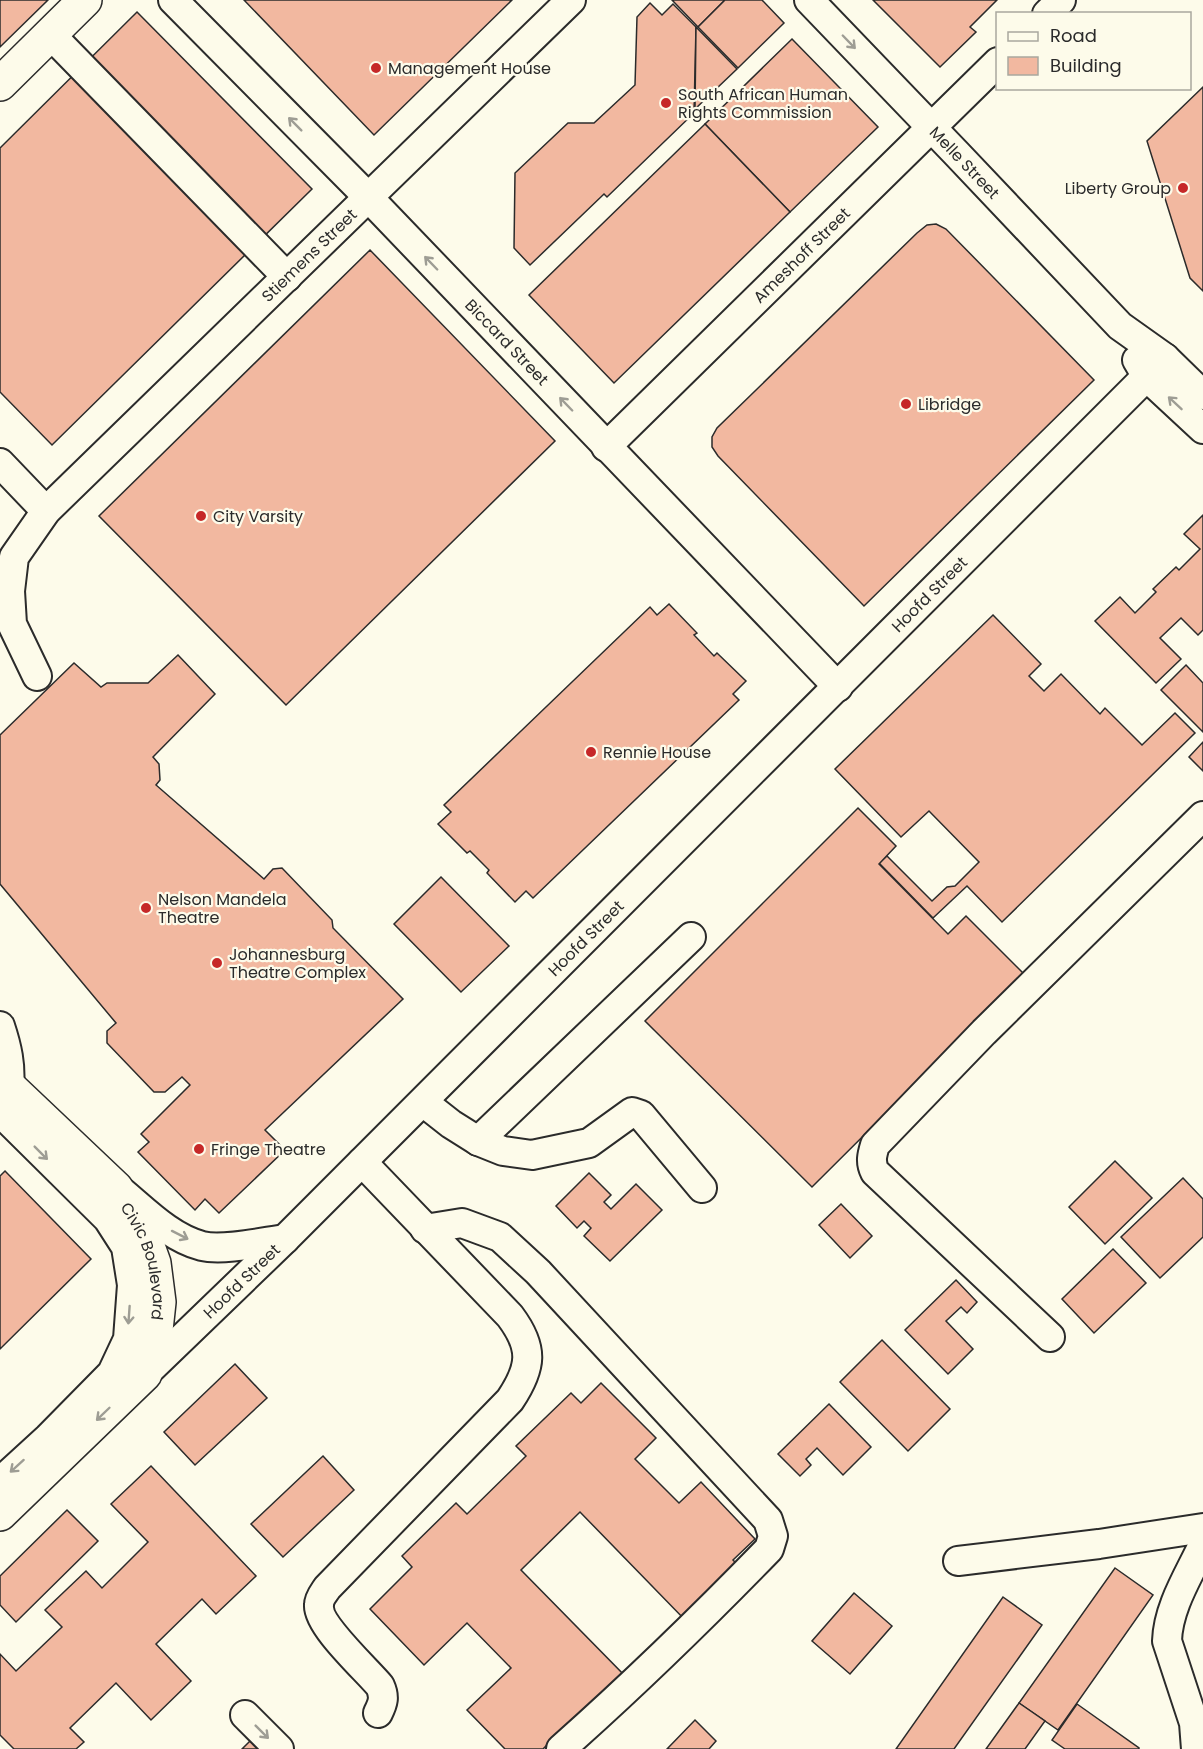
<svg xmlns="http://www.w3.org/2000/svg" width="1203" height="1749" font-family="Poppins,sans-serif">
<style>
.building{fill:#f2b8a0;stroke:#2b2b2b;stroke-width:1.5}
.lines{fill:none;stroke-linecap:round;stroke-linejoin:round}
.minor-casing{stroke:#2b2b2b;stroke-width:32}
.major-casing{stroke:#2b2b2b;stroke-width:36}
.minor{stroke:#fdfbea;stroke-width:28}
.major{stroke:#fdfbea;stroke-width:33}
.oneway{stroke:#9e9d94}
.poi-dot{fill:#c62828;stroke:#fdfbea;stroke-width:2}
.labels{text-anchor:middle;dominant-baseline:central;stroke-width:4.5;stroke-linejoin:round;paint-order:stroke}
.poi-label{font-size:16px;fill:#2b2b2b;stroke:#fdfbea;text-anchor:start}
.street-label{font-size:16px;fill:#2b2b2b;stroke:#fdfbea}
</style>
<rect width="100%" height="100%" fill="#fdfbea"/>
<g class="building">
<polygon points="0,0 48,0 0,47"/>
<polygon points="244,0 512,0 374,135"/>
<polygon points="672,0 725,0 698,27"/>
<polygon points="725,0 762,0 784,23 738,68 698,27"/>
<polygon points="873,0 997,0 970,27 976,32 940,67"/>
<polygon points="650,3 662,15 673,4 696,27 694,113 607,197 604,194 530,265 514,248 515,173 568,123 594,123 635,85 637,17"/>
<polygon points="137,12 312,189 52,445 0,392 0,148"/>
<polygon points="696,27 737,69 695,109"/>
<polygon points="792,39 878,127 790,212 705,124"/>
<polygon points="1203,87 1203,291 1190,278 1147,141"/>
<polygon points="705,124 790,212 614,383 529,295"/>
<polygon points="936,224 946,229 1094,380 864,606 718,456 712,447 712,437 717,428 917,233 927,225"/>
<polygon points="370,250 555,441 286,705 99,516"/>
<polygon points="1203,515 1203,630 1198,635 1181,618 1160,638 1181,659 1156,683 1095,621 1120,597 1135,613 1156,592 1153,589 1176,567 1179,570 1200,549 1184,534"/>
<polygon points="669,604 697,633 694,635 714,656 717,653 746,681 733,694 739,700 533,898 526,891 515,902 487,873 489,870 470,851 467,853 438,824 451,812 444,805 650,607 657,615"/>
<polygon points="993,615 1041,664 1029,676 1044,691 1061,674 1100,714 1105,708 1142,745 1175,713 1195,733 1002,922 967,886 933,918 879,863 887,856 932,901 947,887 955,886 979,862 929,811 901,837 835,769"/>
<polygon points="178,655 215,694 153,757 159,764 160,780 156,785 264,879 273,869 282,868 332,920 333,928 403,999 265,1130 285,1150 219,1213 205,1199 195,1210 138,1152 149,1142 141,1134 190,1085 182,1077 165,1092 154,1092 107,1043 107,1031 116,1023 0,884 0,735 74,663 101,687 107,683 148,683"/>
<polygon points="1186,665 1203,683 1203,732 1161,690"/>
<polygon points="1203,742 1203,771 1189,757"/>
<polygon points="858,808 896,846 879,864 948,934 966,916 1025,975 812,1187 645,1021"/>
<polygon points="441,877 509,946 461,992 394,924"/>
<polygon points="1115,1161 1152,1198 1105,1244 1069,1207"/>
<polygon points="5,1171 91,1259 0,1349 0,1176"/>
<polygon points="589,1173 611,1195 604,1202 611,1209 636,1184 662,1210 610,1261 584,1236 591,1228 584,1221 577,1228 556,1206"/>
<polygon points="1183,1178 1203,1199 1203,1237 1160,1278 1121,1237"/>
<polygon points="841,1204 872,1236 850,1258 819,1225"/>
<polygon points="1113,1249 1146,1283 1094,1333 1062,1299"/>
<polygon points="956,1280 977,1302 967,1313 961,1307 946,1321 973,1349 948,1374 905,1330"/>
<polygon points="882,1340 950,1409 908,1451 840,1382"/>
<polygon points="235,1364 267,1398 195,1465 164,1432"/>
<polygon points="601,1383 656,1438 635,1459 679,1503 701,1482 755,1539 733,1560 742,1569 687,1622 580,1512 521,1570 628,1679 567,1725 543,1749 505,1749 467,1710 511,1668 467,1623 424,1665 370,1609 412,1567 402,1556 456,1503 467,1514 526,1456 516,1446 571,1393 581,1403"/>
<polygon points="829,1404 871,1447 843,1475 817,1448 806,1459 811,1465 800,1476 778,1454"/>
<polygon points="323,1456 354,1490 283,1557 251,1524"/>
<polygon points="151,1466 256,1576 216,1614 202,1599 156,1644 191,1681 151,1720 116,1683 70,1728 84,1742 76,1749 14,1749 0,1735 0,1654 16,1671 62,1627 45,1610 86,1571 102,1588 148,1542 111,1504"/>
<polygon points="67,1510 98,1541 16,1622 0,1605 0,1576"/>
<polygon points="1115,1568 1153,1595 1058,1730 1019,1703"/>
<polygon points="854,1593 892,1626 850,1674 812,1641"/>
<polygon points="1003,1597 1042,1625 954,1749 896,1749"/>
<polygon points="1019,1703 1045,1721 1025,1749 986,1749"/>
<polygon points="1077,1704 1139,1748 1139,1749 1065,1749 1052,1740"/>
<polygon points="695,1720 716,1741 709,1749 667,1749"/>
<polygon points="250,1741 258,1749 242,1749"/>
</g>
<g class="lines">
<defs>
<g id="minor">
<path id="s1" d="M173,0l196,198 469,489"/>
<path id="s2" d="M809,0l148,154 163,172 45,32 38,37"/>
<polyline points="1047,14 1061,0"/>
<polyline points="50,34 287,277"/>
<polyline points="1137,360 1147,377 1203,429"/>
<path id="s3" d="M606,447l392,-385"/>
<polyline points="0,463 46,511"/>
<path id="s4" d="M37,676l-25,-52 -2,-33 4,-34 32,-46 525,-511"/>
<path d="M0,1026c7,21 11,39 9,61l-9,8"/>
<polyline points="423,1102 451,1124 478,1141 503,1151 532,1155 589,1143 632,1112 641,1115 702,1188"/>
<polyline points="0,1112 108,1219 126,1247 132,1285 128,1339 112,1373 48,1438 0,1482"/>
<polyline points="478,1141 691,937"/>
<path d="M362,1162l148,154c24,32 22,51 0,84l-183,188c-3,5 -8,10 -8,17 -2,20 48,65 61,81 5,11 3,17 -2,27"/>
<path d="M122,1192c24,20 49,46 80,54 21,5 61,-4 83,-7"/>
<path d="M425,1229l37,-6 38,14 38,35 230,248 5,16 -4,13c-67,69 -136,136 -208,200"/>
<path d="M1050,1337l-175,-165c-5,-10 -3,-17 0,-27l109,-113 219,-216"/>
<path id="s5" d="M145,1374l140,-135 880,-881"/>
<polyline points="958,1561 1099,1544 1203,1528"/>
<polyline points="245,1715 279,1749"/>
<path d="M1196,1749l-2,-26 -27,-82c1,-34 22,-66 36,-96"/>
</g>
<g id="major">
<polyline points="0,84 85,0"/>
<path id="s6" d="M0,1078l116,110 28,47 10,28 5,39 -3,28 -11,44 -145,140"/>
</g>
</defs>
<use href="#minor" class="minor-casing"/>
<use href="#major" class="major-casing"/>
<use href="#minor" class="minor"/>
<use href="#major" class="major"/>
</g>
<defs><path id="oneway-shaft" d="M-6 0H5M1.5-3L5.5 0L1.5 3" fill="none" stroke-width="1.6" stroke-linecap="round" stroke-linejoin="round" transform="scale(1.5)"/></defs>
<g class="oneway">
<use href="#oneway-shaft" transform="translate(849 42) rotate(46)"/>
<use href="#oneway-shaft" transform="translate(295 124) rotate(-135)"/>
<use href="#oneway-shaft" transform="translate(431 263) rotate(-134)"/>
<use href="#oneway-shaft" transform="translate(1175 403) rotate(-137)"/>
<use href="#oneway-shaft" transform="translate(566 404) rotate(-134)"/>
<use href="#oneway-shaft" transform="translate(41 1153) rotate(45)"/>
<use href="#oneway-shaft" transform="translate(180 1235) rotate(27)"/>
<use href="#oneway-shaft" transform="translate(129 1315) rotate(94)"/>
<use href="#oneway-shaft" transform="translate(103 1414) rotate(136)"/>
<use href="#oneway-shaft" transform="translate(17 1466) rotate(138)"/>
<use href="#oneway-shaft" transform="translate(262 1732) rotate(45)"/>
</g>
<g class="poi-dot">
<circle cx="376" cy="68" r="6"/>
<circle cx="666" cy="103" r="6"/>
<circle cx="1183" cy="188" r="6"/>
<circle cx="906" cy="404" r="6"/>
<circle cx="201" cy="516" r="6"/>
<circle cx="591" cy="752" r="6"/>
<circle cx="146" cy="908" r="6"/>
<circle cx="217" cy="963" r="6"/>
<circle cx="199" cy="1149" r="6"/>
</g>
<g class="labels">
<g class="poi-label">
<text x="388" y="68">Management House</text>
<text x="678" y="94">South African Human<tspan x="678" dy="18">Rights Commission</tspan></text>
<text x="1171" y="188" text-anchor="end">Liberty Group</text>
<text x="918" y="404">Libridge</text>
<text x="213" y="516">City Varsity</text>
<text x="603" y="752">Rennie House</text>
<text x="158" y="899">Nelson Mandela<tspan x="158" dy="18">Theatre</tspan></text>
<text x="229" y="954">Johannesburg<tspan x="229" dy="18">Theatre Complex</tspan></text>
<text x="211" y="1149">Fringe Theatre</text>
</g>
<g class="street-label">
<text stroke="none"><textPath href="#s2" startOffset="225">Melle Street</textPath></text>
<text stroke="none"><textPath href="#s3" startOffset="274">Ameshoff Street</textPath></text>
<text stroke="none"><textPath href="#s4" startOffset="548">Stiemens Street</textPath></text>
<text stroke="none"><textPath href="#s1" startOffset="478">Biccard Street</textPath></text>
<text stroke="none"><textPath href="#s5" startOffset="1106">Hoofd Street</textPath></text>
<text stroke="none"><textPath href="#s5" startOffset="620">Hoofd Street</textPath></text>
<text stroke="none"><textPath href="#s6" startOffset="240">Civic Boulevard</textPath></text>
<text stroke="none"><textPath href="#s5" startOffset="134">Hoofd Street</textPath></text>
</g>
</g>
<rect x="996" y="12" width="195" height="78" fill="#fdfbea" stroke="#a9a89e" stroke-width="1.5"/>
<rect x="1008" y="32" width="30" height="9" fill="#fdfbea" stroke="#a9a89e" stroke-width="1.5"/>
<text x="1050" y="42" font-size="18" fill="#2b2b2b">Road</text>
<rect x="1008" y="57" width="30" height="18" fill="#f2b8a0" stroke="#a9a89e" stroke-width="1.5"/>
<text x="1050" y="72" font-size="18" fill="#2b2b2b">Building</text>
</svg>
